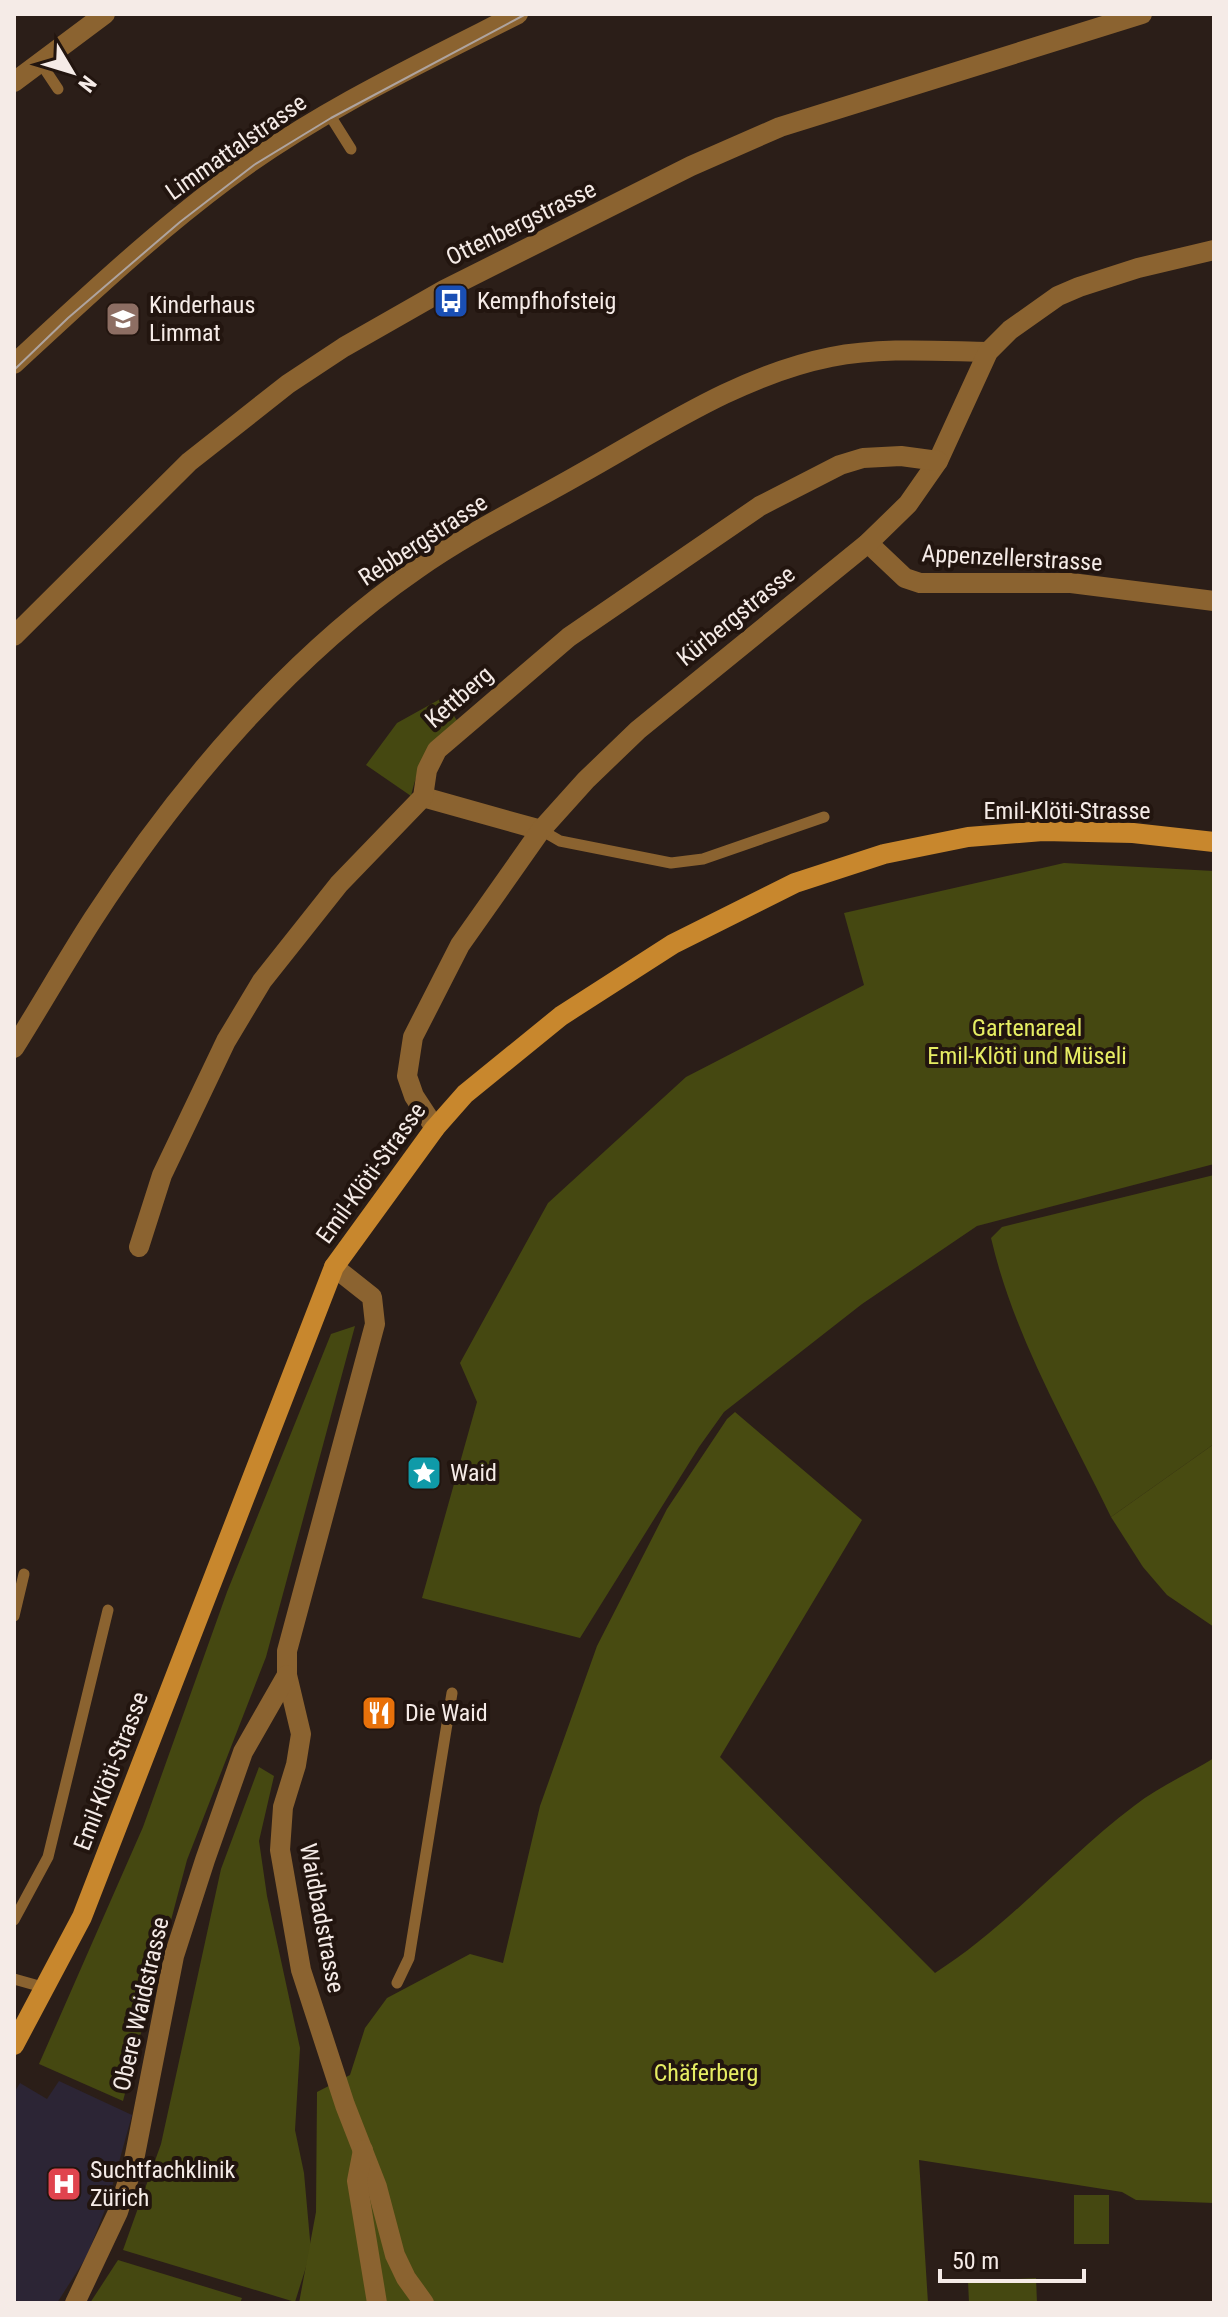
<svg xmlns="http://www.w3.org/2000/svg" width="1228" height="2317" font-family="'Roboto Condensed',sans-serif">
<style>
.medical{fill:#2c2535}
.green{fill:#454811}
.forest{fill:#484b11}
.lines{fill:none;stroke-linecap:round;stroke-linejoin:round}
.lane{stroke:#8b6330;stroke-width:11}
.street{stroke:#8b6330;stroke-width:20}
.secondary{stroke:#c8872d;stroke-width:20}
.tram{stroke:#afa49f;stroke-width:2}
.labels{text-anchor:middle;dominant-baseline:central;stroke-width:8;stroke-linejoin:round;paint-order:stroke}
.street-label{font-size:24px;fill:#f5ebe7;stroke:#22150f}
.poi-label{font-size:24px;fill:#f5ebe7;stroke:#22150f;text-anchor:start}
.park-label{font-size:24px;fill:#e6ed63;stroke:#22150f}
</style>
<rect width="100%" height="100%" fill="#2b1e18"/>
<polygon class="medical" points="59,2081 132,2115 108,2202 87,2256 57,2303 14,2303 14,2093 20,2083 47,2099"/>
<g class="green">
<path d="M442,698l16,24c-29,26 -38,36 -47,74l-45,-31 31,-42z"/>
<polygon points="1064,863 1214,871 1214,1164 977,1226 862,1304 724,1412 699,1447 580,1638 422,1598 477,1402 460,1363 548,1203 686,1077 864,985 844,913"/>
<path d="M1214,1175v269l-103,73c-44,-91 -97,-180 -120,-279l11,-11z"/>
<polygon points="355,1326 266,1657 187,1860 123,2101 39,2064 143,1827 227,1592 331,1334"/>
<polygon points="259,1767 274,1776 259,1841 267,1896 300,2048 295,2130 304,2173 311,2251 295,2302 123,2250 161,2144 221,1869"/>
<rect x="1074" y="2195" width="35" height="49"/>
<polygon points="118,2260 242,2298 240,2303 90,2303"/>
<polygon points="1036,2278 1037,2303 969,2303 968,2281"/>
</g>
<g class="forest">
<path d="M735,1412l127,108 -142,237 215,216c74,-47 130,-115 199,-167 24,-19 54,-32 80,-48v445l-78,-3 -14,-8 -203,-32 9,143h-629l17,-91 1,-120 33,-17 15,-47 22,-30 83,-44 33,9 37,-157 57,-160 70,-137 60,-90z"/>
<polygon points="1214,1444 1214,1627 1167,1595 1143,1567 1111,1517"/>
</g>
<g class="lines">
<g class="lane">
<polyline points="40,62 58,89"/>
<polyline points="329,114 351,149"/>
<polyline points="541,830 560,841 671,863 703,859 824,817"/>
<polyline points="14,1616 24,1574"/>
<polyline points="14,1920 48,1857 108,1610"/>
<polyline points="14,1979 46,1988"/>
<polyline points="397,1983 409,1958 452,1693"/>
</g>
<g class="street">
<polyline points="14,82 105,14"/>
<path d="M14,364c68,-63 137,-128 212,-184 89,-67 193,-116 292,-166"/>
<polyline points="868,543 905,578 920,583 1071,583 1214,601"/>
<polyline points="14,636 189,462 288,384 344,347 444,290 691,166 780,127 1142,14"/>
<polyline points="423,797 541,830"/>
<path d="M14,1048c27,-43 52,-87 79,-129 85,-131 195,-261 324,-350 51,-36 109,-64 163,-95 79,-44 160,-99 251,-117 51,-10 105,-6 157,-5"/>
<polyline points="435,1128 414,1096 407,1076 413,1037 460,945 541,830 586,780 638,730 868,543 908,504 938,461 988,352 1010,330 1058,296 1079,287 1138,268 1214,250"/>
<polyline points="139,1247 162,1175 226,1041 262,981 339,884 423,797 427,770 437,750 569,637 760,506 840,465 863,458 901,456 938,461"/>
<polyline points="334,1267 372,1297 375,1324 287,1651 287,1675 301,1734 296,1765 283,1807 280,1850 301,1970 345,2105 377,2187 395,2255 406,2278 424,2303"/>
<polyline points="363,2150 357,2181 377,2303"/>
<polyline points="75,2303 118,2212 133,2165 174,1956 205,1860 243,1752 287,1675"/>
</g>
<polyline class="secondary" points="14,2045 82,1917 334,1267 435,1128 465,1094 561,1016 673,944 795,883 884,854 968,837 1043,831 1133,833 1214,842"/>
<polyline class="tram" points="14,370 68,318 180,222 254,165 331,118 526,14"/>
</g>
<defs>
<symbol id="bus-square" viewBox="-11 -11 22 22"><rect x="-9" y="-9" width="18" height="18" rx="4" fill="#1a4fb4" stroke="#22150f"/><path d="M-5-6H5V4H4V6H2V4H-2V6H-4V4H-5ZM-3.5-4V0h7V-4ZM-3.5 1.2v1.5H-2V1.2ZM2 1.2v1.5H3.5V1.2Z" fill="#fff"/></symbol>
<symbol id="school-square" viewBox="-11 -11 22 22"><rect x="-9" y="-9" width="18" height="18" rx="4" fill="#8d6e63" stroke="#22150f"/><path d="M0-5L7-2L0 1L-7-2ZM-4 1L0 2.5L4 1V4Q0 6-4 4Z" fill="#fff"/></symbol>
<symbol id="sight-square" viewBox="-11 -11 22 22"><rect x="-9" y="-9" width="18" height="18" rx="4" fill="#0f9aa8" stroke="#22150f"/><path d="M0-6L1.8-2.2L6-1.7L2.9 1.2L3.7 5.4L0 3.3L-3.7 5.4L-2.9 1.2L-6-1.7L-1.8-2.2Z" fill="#fff"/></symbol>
<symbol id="restaurant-square" viewBox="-11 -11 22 22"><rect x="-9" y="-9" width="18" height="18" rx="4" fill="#e8710a" stroke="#22150f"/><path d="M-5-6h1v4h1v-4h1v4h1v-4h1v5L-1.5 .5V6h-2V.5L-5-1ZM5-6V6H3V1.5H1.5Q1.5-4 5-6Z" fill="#fff"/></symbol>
<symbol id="hospital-square" viewBox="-11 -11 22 22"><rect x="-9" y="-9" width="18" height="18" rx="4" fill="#e0444e" stroke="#22150f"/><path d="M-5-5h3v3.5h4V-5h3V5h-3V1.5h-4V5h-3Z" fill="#fff"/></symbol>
</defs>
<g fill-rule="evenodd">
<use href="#bus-square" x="431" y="281" width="40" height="40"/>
<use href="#school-square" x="103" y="299" width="40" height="40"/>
<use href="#sight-square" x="404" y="1453" width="40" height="40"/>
<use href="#restaurant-square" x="359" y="1693" width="40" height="40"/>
<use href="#hospital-square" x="44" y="2164" width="40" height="40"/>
</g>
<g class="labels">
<g class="street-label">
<text transform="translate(236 147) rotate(-35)">Limmattalstrasse</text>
<text transform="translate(521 223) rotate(-26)">Ottenbergstrasse</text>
<text transform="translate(423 540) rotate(-33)">Rebbergstrasse</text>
<text transform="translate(1012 558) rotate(3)">Appenzellerstrasse</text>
<text transform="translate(736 616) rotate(-39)">Kürbergstrasse</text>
<text transform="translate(459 697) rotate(-41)">Kettberg</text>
<text x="1067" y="811">Emil-Klöti-Strasse</text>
<text transform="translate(371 1173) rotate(-54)">Emil-Klöti-Strasse</text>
<text transform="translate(111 1771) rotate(-69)">Emil-Klöti-Strasse</text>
<text transform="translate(322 1918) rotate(79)">Waidbadstrasse</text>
<text transform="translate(141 2004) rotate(-77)">Obere Waidstrasse</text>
</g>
<g class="poi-label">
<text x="477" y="301">Kempfhofsteig</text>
<text x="149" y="305">Kinderhaus<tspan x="149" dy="28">Limmat</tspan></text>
<text x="450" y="1473">Waid</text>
<text x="405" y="1713">Die Waid</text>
<text x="90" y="2170">Suchtfachklinik<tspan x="90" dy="28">Zürich</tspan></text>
</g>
<g class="park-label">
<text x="1027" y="1028">Gartenareal<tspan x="1027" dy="28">Emil-Klöti und Müseli</tspan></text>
<text x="706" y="2073">Chäferberg</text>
</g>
</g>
<rect width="1228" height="2317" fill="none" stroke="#f5ebe7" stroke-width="32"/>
<g transform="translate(72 72) rotate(128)" stroke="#22150f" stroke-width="6" paint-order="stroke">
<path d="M0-6L14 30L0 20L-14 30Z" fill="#f5ebe7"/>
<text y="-12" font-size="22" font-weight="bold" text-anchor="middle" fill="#f5ebe7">N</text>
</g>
<path d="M940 2269v12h144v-12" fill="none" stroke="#f5ebe7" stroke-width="4"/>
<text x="952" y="2269" font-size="24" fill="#f5ebe7" stroke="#22150f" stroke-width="6" paint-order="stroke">50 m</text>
</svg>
